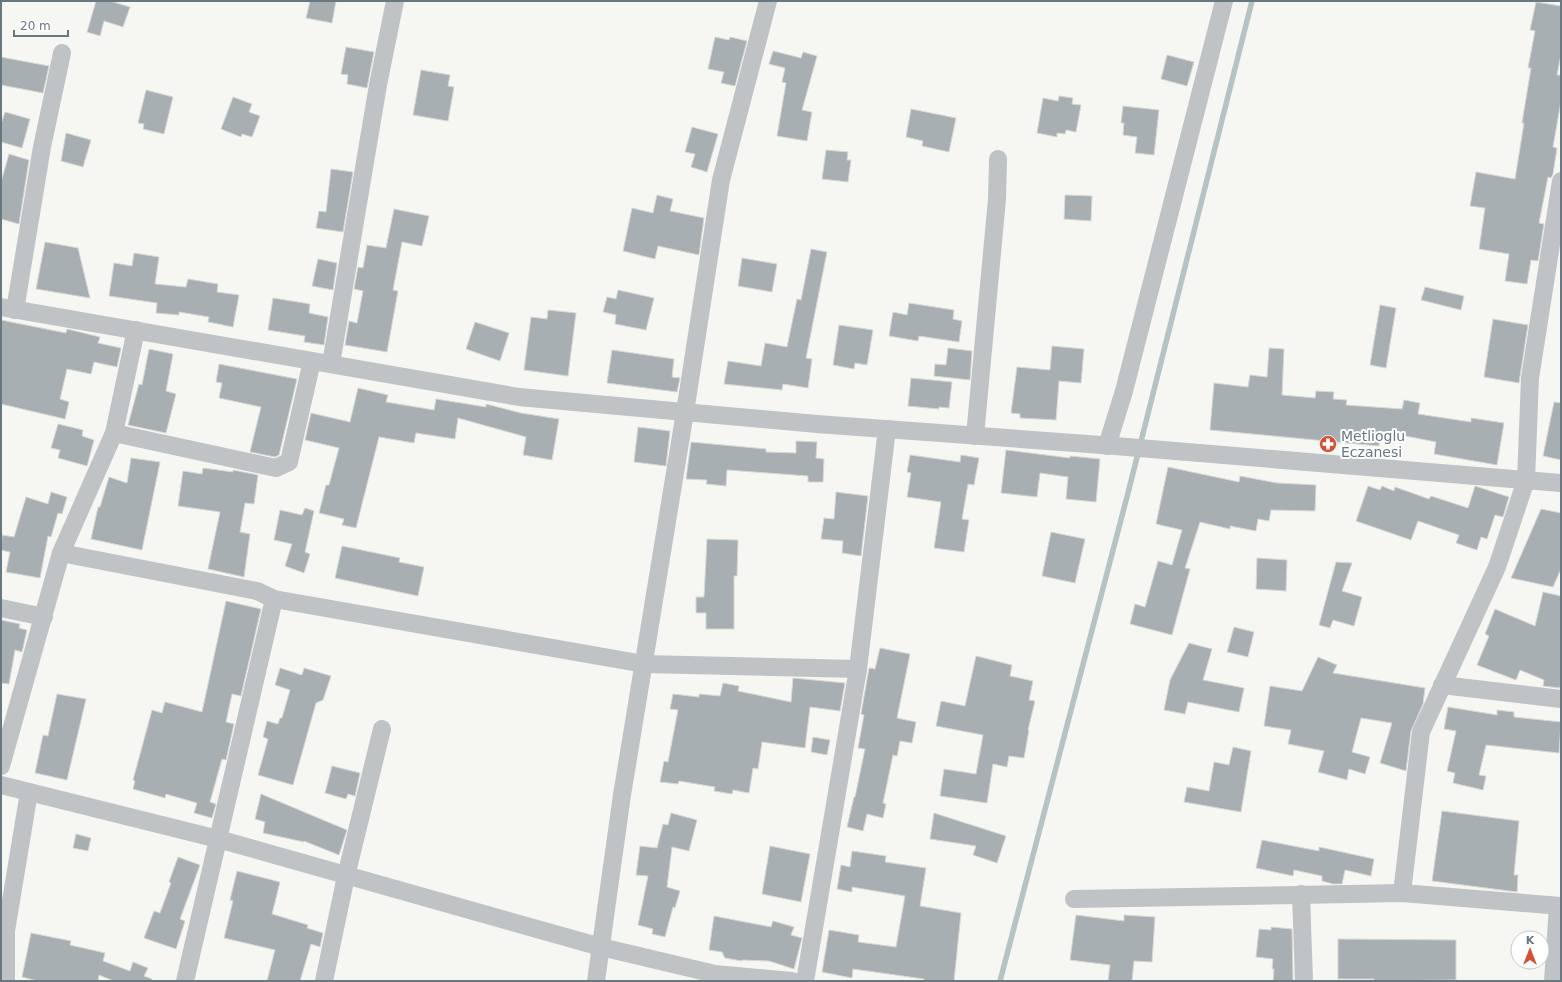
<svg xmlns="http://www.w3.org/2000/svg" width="1562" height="982" font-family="'DejaVu Sans',sans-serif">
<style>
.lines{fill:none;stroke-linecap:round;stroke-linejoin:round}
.stream{stroke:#b6c3c5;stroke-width:5.5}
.building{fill:#a7afb3;stroke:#d7d7d5}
.minor{stroke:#bfc3c6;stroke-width:18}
.labels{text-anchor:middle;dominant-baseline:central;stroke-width:4;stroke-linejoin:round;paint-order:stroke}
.poi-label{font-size:14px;fill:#677881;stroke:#fff;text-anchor:start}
</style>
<rect width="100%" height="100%" fill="#f6f6f3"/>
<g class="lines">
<polyline class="stream" points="1000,981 1128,493 1252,1"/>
</g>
<g class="building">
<polygon points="96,1 110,1 130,7 123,27 104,21 100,36 87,32"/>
<polygon points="310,1 336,1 332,23 306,18"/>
<polygon points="1536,2 1561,6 1561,54 1557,75 1561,75 1561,101 1553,147 1557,148 1553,174 1551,178 1548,177 1539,223 1544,224 1538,261 1531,260 1527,284 1505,281 1509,254 1479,249 1485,208 1470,206 1476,172 1515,179 1524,123 1522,123 1531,68 1528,68 1535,31 1530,30"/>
<polygon points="715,37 729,40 730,37 747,41 735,86 721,83 724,72 708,69"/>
<polygon points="346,47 374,52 367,88 347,84 348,75 341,74"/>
<polygon points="773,51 801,58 803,52 817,56 802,110 812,112 807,141 777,136 786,83 782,82 785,68 769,64"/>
<polygon points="1167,55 1194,62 1187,86 1161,79"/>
<polygon points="1,57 49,66 43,93 1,85"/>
<polygon points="421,70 450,75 448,86 454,87 448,121 413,115"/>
<polygon points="146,90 173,97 164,134 143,129 144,124 138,123"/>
<polygon points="1059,96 1073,98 1072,104 1081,105 1076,132 1066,130 1065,134 1057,133 1057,137 1037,133 1043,98 1058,101"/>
<polygon points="233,97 252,104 249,112 260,116 252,137 242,134 241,137 221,129"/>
<polygon points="1123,106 1159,110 1154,155 1135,153 1137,137 1123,135 1124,123 1121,123"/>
<polygon points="911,109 956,118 949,152 922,146 923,141 906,137"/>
<polygon points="5,112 30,119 22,148 1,142 1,124"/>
<polygon points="692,127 718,134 707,172 691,167 695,154 685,152"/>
<polygon points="66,133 91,140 83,167 61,161"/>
<polygon points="826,150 848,152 847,160 851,160 848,182 822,179"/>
<polygon points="9,154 29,160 19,224 1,219 1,182"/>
<polygon points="331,169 353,172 343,232 316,228 319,211 326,212"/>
<polygon points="657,195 673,199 670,211 704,218 699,255 658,246 655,259 623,251 632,208 653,213"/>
<polygon points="1065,195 1092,196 1091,221 1064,219"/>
<polygon points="394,209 429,216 422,246 402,242 393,290 398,291 387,352 345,345 349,321 357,323 363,291 354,289 358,267 363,268 367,245 386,248"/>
<polygon points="45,242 78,248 90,298 36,289"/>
<polygon points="811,249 827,252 806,358 812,359 808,388 783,384 782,390 724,384 728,361 761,366 765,343 787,347 797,299 801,300"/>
<polygon points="134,253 159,257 155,284 186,287 188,279 218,284 217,292 239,295 233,327 208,322 209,317 179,312 179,315 156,313 157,303 109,296 114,263 132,266"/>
<polygon points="742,258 777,264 772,292 738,286"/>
<polygon points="318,259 337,263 333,290 312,286"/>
<polygon points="1425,287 1464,296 1461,310 1421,300"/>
<polygon points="618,290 654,298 646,330 615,324 616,315 603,312 607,297 616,299"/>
<polygon points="273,298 310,304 309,313 328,317 324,345 304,342 305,336 268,330"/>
<polygon points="909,303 954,310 953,319 962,321 959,342 919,336 918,341 889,336 893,312 907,315"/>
<polygon points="1380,305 1396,308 1386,368 1370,365"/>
<polygon points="548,310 576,313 568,376 524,370 531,317 547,319"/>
<polygon points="1493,319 1528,325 1519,383 1484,377"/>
<polygon points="1,320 66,333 67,329 100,337 98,343 121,348 117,367 94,362 91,374 67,369 60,399 69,402 65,419 1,404"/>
<polygon points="475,322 509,333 500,361 466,349"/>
<polygon points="839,325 873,330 867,365 855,363 854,369 833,365"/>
<polygon points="1052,346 1084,349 1081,383 1059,381 1056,420 1020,418 1020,414 1011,413 1017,367 1050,370"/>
<polygon points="948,348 972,351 970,380 934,376 935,364 946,365"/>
<polygon points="1269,348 1284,349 1282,395 1315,398 1316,391 1334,392 1333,399 1347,400 1346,405 1402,409 1404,400 1420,403 1418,414 1471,422 1471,418 1504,423 1497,465 1434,454 1436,442 1380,431 1379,446 1210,430 1214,383 1248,387 1250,375 1267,377"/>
<polygon points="149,349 173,354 166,391 176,394 166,433 128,425 139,384 142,385"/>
<polygon points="612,350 674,359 672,377 680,378 677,392 607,383"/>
<polygon points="219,364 297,379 279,455 275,457 250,452 261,407 219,398 222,383 216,382"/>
<polygon points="911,378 952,382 949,408 939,407 939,409 908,406"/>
<polygon points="358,388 388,395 386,402 434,410 436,399 486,407 486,404 521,413 559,419 552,460 523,455 526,437 458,418 455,439 416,433 414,443 379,437 356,528 342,525 344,519 319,513 326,485 329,485 339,448 305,440 311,413 350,422"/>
<polygon points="1554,402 1561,403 1561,460 1543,456"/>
<polygon points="58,424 83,430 82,436 94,440 87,466 58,458 60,450 51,448"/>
<polygon points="638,427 670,431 666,466 634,462"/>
<polygon points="796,441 817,442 816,458 824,459 823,482 808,482 808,476 727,470 726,486 706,484 707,480 686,479 691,442 766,449 766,452 796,453"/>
<polygon points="1006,450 1070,458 1070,456 1100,459 1096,502 1066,499 1068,477 1040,473 1037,497 1001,493"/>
<polygon points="910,455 960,462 961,455 979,458 974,485 968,484 962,519 969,520 964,552 934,548 941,502 907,497 911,473 907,472"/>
<polygon points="131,458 160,462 142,550 91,539 98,507 100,507 109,477 127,483"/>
<polygon points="1168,467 1239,482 1240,476 1277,483 1316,485 1315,511 1271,510 1269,521 1258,519 1256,531 1230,526 1230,529 1200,522 1185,568 1190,569 1172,635 1130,624 1135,604 1145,607 1158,561 1172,565 1182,530 1156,524"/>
<polygon points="203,468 233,472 233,470 258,475 254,504 245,503 240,532 250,534 244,577 208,569 220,512 178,506 183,471 202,474"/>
<polygon points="1368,486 1380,490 1382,486 1394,491 1395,487 1429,499 1431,496 1468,508 1475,486 1509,497 1503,517 1495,515 1487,539 1481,537 1477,550 1456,543 1459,535 1418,521 1411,540 1356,521"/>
<polygon points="51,492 67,497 62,514 58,513 51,537 48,536 40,578 6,572 10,552 1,550 2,535 14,537 26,497 48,504"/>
<polygon points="836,492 868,496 861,556 842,553 843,541 821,539 824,518 834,519"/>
<polygon points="305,508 314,511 305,552 310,554 304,573 285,566 292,544 274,540 280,510 302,515"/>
<polygon points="1541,509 1561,513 1561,569 1553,587 1511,578"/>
<polygon points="1051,532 1085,539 1075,583 1042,576"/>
<polygon points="707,539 738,540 737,576 734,576 734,629 706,629 706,613 696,613 696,597 704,597"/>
<polygon points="342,546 400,558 399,562 424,567 418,596 335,578"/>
<polygon points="1257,558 1287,560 1286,591 1256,589"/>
<polygon points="1336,562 1352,563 1342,591 1362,597 1354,626 1333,620 1330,628 1319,625"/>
<polygon points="1543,592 1561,596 1561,682 1560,688 1543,686 1544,680 1520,670 1516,680 1477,665 1489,636 1485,634 1495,609 1535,626"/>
<polygon points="226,601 261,609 241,696 232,694 226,722 234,724 226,760 222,759 210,802 216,804 212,818 194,813 197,803 166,794 165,798 133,789 135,781 133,780 152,710 162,713 165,702 202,712"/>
<polygon points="1,620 20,624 19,628 27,630 22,652 15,650 9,684 1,683"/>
<polygon points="1234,627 1254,632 1248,657 1227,652"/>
<polygon points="1189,643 1212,649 1203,680 1244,688 1239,712 1188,702 1185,714 1164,710 1170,680"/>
<polygon points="880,648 910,654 897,718 916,722 912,743 900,741 897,756 893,755 883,803 886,804 883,818 867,814 863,831 847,827 854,797 855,797 865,749 858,748 864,715 861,714 869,668 875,669"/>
<polygon points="976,656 1012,665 1010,676 1033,681 1029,700 1035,701 1028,730 1029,730 1024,758 1009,756 1007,767 993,764 987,803 940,796 944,769 976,774 983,735 936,726 941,701 965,706"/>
<polygon points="1318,657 1337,665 1333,673 1425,688 1423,704 1411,731 1406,771 1380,763 1392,723 1361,718 1352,752 1370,757 1365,774 1349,769 1347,780 1318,772 1324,751 1288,744 1291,730 1264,726 1270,686 1302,691"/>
<polygon points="280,668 302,675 304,668 331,676 323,700 316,703 293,785 258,775 268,739 263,737 267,721 278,724 280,718 282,718 290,690 275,685"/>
<polygon points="793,678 845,683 840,711 810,707 805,748 762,742 758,769 753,768 749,793 733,790 732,794 714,791 715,787 679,781 678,784 660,782 664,761 668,762 678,710 670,709 673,694 699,697 699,694 720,696 723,683 739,686 738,691 791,702"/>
<polygon points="57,694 86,699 67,780 35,773 43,735 48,736"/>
<polygon points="1448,707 1497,715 1497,710 1514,712 1514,717 1561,722 1559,753 1486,745 1479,775 1486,776 1483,790 1453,783 1455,773 1447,771 1456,731 1444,729"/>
<polygon points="813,737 830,740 827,755 811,752"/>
<polygon points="1233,747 1251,751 1241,812 1184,802 1187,787 1209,791 1214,762 1229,765"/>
<polygon points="332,766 360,773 355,796 348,794 346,799 325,793"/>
<polygon points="261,794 347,830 339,855 304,841 304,842 263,833 265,822 255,819"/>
<polygon points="1442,811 1519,821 1514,875 1518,875 1517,892 1432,881"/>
<polygon points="671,813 697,820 689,851 672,847 667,887 680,891 675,908 673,907 665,937 652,934 653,929 638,925 648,876 636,875 640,846 657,848 663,824 668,825"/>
<polygon points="934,813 1006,836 997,863 973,855 976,846 930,839"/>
<polygon points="76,834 91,838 88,851 73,848"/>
<polygon points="1262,840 1319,851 1319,847 1374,859 1371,876 1345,870 1342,884 1333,884 1322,881 1322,876 1294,870 1293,876 1256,868"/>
<polygon points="770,846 810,854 801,902 762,894"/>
<polygon points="852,851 886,856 885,862 926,868 920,906 961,913 954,981 924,981 924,979 853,969 852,978 822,972 829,930 859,935 858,942 896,947 905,896 852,887 852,892 837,889 841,865 850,867"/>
<polygon points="178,857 200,865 180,919 185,921 176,949 144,938 154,911 160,913 171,883 169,882"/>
<polygon points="237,871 280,882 272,914 308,925 307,928 323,933 320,947 311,944 300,981 267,981 275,950 224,938 233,901 230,900"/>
<polygon points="1076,915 1124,921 1124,915 1155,917 1152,962 1134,961 1132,981 1108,981 1110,965 1070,960"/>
<polygon points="714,916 771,927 773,921 794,927 791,935 802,938 794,969 769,961 742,960 742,961 725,958 722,952 709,950"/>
<polygon points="1271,927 1292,929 1293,981 1273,981 1274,969 1272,969 1273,959 1256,957 1259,929 1271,930"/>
<polygon points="31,933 71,941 70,945 105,953 103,961 130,971 133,962 148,968 144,976 152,979 152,981 114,981 99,975 98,981 38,981 22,977"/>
<polygon points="1338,939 1456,940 1456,980 1374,981 1374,979 1338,979"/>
</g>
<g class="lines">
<g class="minor">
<polyline points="1,307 519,397 817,424 1115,446 1561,483"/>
<polyline points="15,310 42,147 62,53"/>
<polyline points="331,364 378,85 395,1"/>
<polyline points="114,433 276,468 289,462 312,361"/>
<polyline points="975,436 997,199 998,159"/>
<polyline points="1107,446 1124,391 1224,1"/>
<polyline points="61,553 257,591 274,599 644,664 858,669"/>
<polyline points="1,608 44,617"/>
<polyline points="1442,685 1561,699"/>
<polyline points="1,766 61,553 114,433 136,330"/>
<polyline points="1,785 218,839 601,947 715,974 792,981"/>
<polyline points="1402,893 1421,732 1497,567 1526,480 1530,378 1561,181"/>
<polyline points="1301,894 1304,981"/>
<polyline points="1074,899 1402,893 1561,906"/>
<polyline points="6,981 6,931 29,792"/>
<polyline points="185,981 274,599"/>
<polyline points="324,981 346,876 382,729"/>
<polyline points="596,981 622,795 685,412 721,180 768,1"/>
<polyline points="805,981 858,669 887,429"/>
<polyline points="1553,981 1558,906"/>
</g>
</g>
<defs>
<symbol id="pharmacy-disc" viewBox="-11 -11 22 22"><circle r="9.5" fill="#d64e33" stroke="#fff"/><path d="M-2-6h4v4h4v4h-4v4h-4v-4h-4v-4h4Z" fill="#fff"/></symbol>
</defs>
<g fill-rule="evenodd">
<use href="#pharmacy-disc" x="1318" y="434" width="20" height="20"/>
</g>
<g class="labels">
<g class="poi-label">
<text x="1341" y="436">Metlioglu<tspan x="1341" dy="16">Eczanesi</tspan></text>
</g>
</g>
<rect width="1562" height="982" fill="none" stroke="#677881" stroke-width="4"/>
<g transform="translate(1530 950)"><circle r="19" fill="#ffffff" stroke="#c2c9cd"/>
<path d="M0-3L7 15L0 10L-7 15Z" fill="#d64e33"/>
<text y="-6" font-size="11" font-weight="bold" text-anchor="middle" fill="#677881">K</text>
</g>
<path d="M14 30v6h54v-6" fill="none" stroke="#677881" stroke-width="2"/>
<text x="20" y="30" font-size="12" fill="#677881" stroke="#ffffff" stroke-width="3" paint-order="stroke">20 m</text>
</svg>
